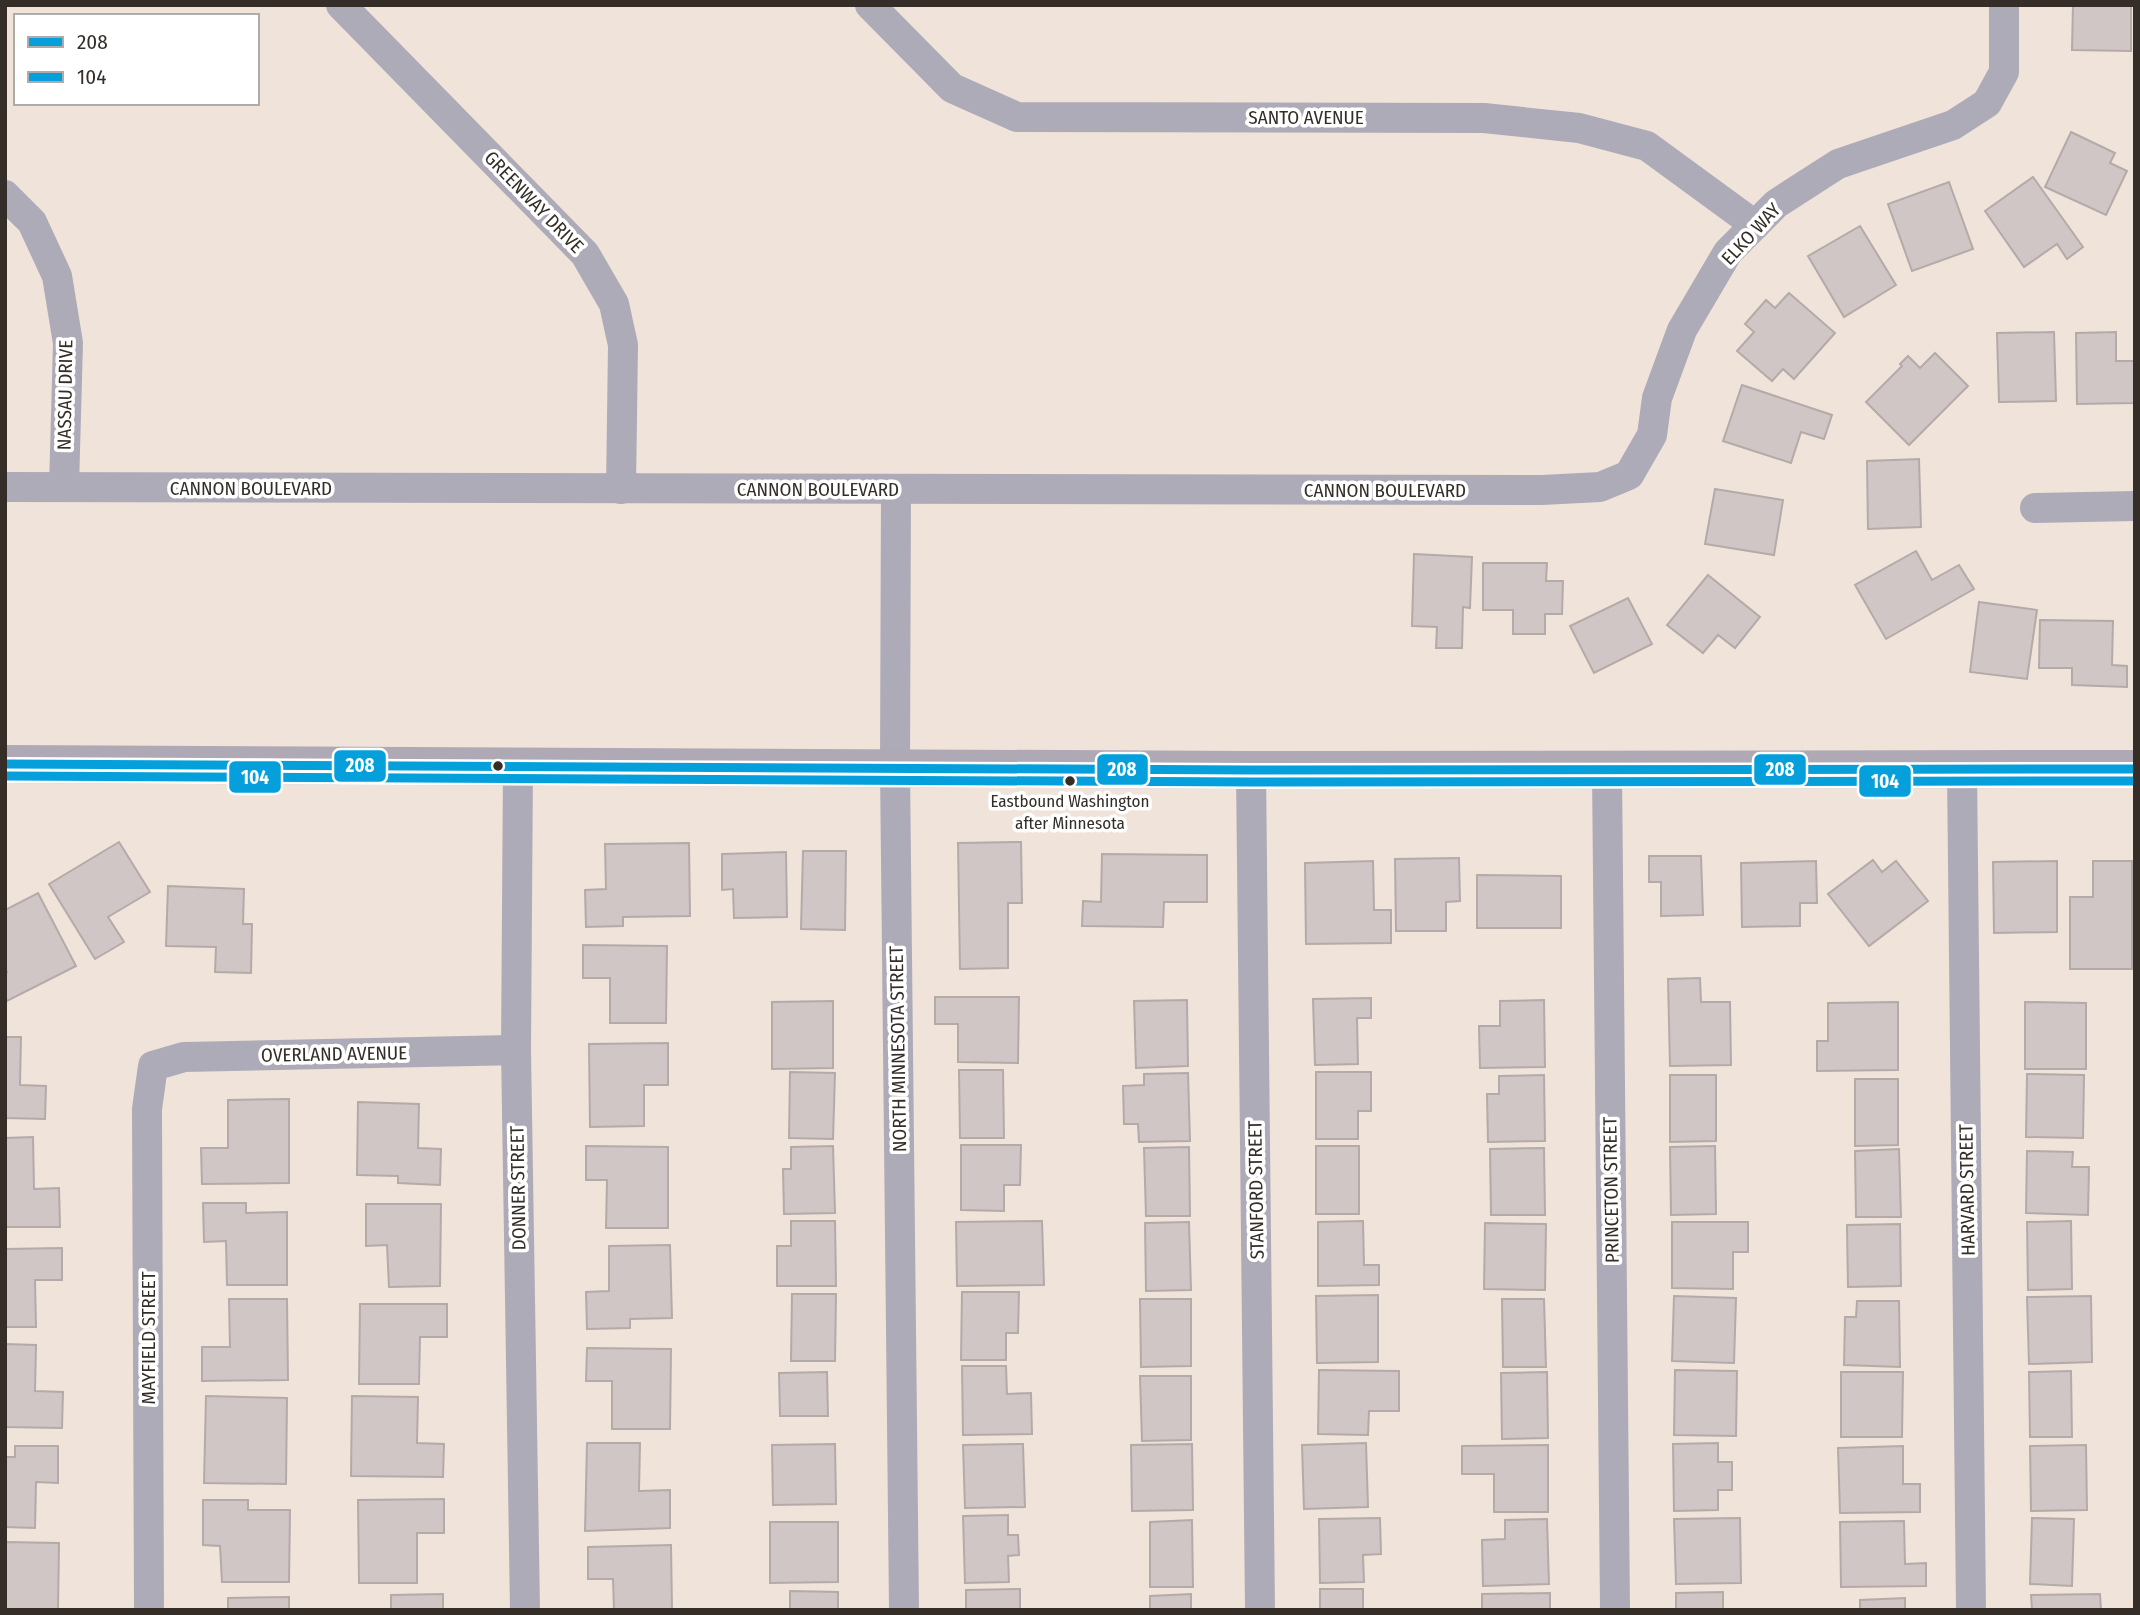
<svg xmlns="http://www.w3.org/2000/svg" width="2140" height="1615" font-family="'Fira Sans Condensed',sans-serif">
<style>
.building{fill:#d0c6c5;stroke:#b4aaa8;stroke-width:2}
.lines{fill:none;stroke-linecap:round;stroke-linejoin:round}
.minor{stroke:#aeabb8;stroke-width:30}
.secondary{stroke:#aea9b5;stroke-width:38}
.bus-1-casing{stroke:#fff;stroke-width:14}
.bus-2-casing{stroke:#fff;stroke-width:14}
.bus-1{stroke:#05a0db;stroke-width:9}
.bus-2{stroke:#05a0db;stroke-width:9}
.bus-dot{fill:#352d27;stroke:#fff;stroke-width:2.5}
.labels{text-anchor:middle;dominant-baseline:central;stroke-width:7;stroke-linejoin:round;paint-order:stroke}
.bus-label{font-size:17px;fill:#352d27;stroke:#fff}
.street-label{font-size:19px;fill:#352d27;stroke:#fff}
.line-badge{stroke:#fff;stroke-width:2.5}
.badge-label{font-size:19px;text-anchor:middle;font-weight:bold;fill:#fff}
</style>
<rect width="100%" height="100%" fill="#f0e3da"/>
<g class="building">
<polygon points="2073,5 2131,5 2131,51 2072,50"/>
<polygon points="2071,132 2115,153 2110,163 2127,171 2106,215 2045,187"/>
<polygon points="2033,177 2083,247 2067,259 2057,244 2024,267 1985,211"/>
<polygon points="1949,182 1973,249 1912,271 1888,204"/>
<polygon points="1860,226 1896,285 1844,317 1808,256"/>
<polygon points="1789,293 1835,333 1794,379 1783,369 1772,381 1737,351 1754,332 1745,324 1766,300 1775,308"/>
<polygon points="2054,332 2056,401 1999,402 1997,333"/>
<polygon points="2116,332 2116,361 2135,361 2135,403 2077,404 2076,333"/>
<polygon points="1935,353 1968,386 1909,445 1866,402 1902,366 1900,364 1908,356 1920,368"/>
<polygon points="1742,385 1832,415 1824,439 1801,432 1791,463 1723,441"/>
<polygon points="1919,459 1921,527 1868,529 1867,461"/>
<polygon points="1715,489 1783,500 1774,555 1705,544"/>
<polygon points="1916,551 1932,580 1959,565 1974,589 1886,639 1855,585"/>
<polygon points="1414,554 1472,557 1470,608 1463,607 1462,648 1436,648 1437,627 1412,626"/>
<polygon points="1483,563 1547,563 1546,581 1563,581 1562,614 1545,614 1545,634 1513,634 1513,610 1483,610"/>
<polygon points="1708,575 1760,617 1735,648 1718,635 1703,653 1667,625"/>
<polygon points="1628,598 1652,644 1594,673 1570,626"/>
<polygon points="1979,602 2037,610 2027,679 1970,672"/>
<polygon points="2040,620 2113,621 2112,665 2127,666 2127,687 2072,685 2072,668 2039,668"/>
<polygon points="119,842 150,892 108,917 124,942 95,959 49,884"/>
<polygon points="1021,842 1022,903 1008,903 1008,968 960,969 958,843"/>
<polygon points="689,843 690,916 623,917 623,926 586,927 585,890 606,889 605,844"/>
<polygon points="803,851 846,851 845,930 801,929"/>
<polygon points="786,852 787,917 734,918 733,889 722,890 722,854"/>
<polygon points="1102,854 1207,855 1207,902 1164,902 1163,927 1082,926 1083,901 1101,902"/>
<polygon points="1649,856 1701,856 1703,915 1661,916 1661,882 1649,882"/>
<polygon points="1459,858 1460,901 1446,902 1446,931 1396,931 1395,859"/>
<polygon points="1873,860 1882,872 1896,861 1928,901 1869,946 1828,894"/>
<polygon points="1373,861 1374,910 1391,910 1391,943 1306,944 1305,863"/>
<polygon points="1816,861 1817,903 1800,903 1800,926 1742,927 1741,863"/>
<polygon points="2057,861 2057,932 1994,933 1993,862"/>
<polygon points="2093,861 2132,861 2132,969 2070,969 2070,897 2093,897"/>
<polygon points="1477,875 1561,876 1561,928 1477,928"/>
<polygon points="168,886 244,889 243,924 252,924 251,973 215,972 216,947 166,946"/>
<polygon points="38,893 76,966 7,1001 5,997 5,973 7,972 5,968 5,910"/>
<polygon points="583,945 667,946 666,1023 610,1023 610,978 583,978"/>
<polygon points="1700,978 1701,1002 1730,1002 1731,1065 1670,1066 1668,979"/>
<polygon points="935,997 1019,997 1018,1063 958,1062 958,1024 935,1024"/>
<polygon points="1371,998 1371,1018 1357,1018 1358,1064 1315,1065 1313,999"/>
<polygon points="1187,1000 1188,1066 1136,1068 1134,1001"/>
<polygon points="1544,1000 1545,1067 1480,1068 1479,1026 1500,1026 1500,1001"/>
<polygon points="833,1001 833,1068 772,1069 772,1002"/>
<polygon points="1898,1002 1898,1070 1817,1071 1817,1041 1828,1041 1828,1003"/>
<polygon points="2025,1002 2086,1003 2086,1069 2025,1069"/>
<polygon points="5,1037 21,1037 20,1085 46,1086 45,1119 5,1118"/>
<polygon points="668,1043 668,1085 644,1085 644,1126 590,1127 589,1044"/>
<polygon points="959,1070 1003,1070 1004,1138 960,1138"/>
<polygon points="790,1072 835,1073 833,1139 789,1138"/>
<polygon points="1316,1072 1371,1072 1371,1111 1358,1111 1358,1139 1316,1139"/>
<polygon points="1188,1073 1190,1141 1139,1142 1138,1124 1124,1124 1123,1086 1144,1085 1144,1074"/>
<polygon points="2027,1074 2084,1075 2083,1138 2026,1137"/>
<polygon points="1544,1075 1545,1141 1488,1142 1487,1094 1499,1094 1499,1076"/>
<polygon points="1670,1075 1716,1075 1716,1141 1670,1142"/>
<polygon points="1855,1079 1898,1079 1898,1145 1855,1146"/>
<polygon points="289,1099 289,1183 202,1184 201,1148 228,1148 228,1100"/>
<polygon points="358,1102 419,1104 418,1148 441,1149 440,1185 398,1183 398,1176 357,1175"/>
<polygon points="33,1137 34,1189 59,1188 60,1227 5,1227 5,1138"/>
<polygon points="961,1145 1021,1145 1020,1185 1004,1185 1004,1211 961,1210"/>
<polygon points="586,1146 668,1147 668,1228 606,1228 607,1180 586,1180"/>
<polygon points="833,1146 835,1213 784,1214 783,1169 791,1169 791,1147"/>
<rect x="1316" y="1146" width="43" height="68"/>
<polygon points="1715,1146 1716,1214 1671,1215 1670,1147"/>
<polygon points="1189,1147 1190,1216 1146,1216 1144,1148"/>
<polygon points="1544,1148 1545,1215 1491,1215 1490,1149"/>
<polygon points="1899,1149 1901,1217 1856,1217 1855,1151"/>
<polygon points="2027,1151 2073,1152 2072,1167 2089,1167 2088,1215 2026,1213"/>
<polygon points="203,1203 246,1203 246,1213 287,1212 287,1285 227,1285 226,1241 204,1242"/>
<polygon points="366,1204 441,1204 440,1286 389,1287 387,1245 366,1246"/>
<polygon points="791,1221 835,1221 836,1286 777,1286 777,1246 791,1246"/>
<polygon points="1042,1221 1044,1285 957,1286 956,1222"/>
<polygon points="1363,1221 1364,1265 1379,1265 1379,1285 1318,1286 1318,1222"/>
<polygon points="2071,1221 2072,1289 2028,1290 2027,1222"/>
<polygon points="1189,1222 1191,1290 1146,1291 1145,1223"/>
<polygon points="1672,1222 1748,1222 1748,1252 1733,1252 1733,1289 1672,1288"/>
<polygon points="1485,1223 1546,1224 1545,1290 1484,1289"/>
<polygon points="1900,1224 1901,1286 1848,1287 1847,1225"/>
<polygon points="670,1245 672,1318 630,1319 630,1328 587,1329 586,1292 609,1291 609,1246"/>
<polygon points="62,1248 62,1280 35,1280 36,1327 5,1327 5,1249"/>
<polygon points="962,1292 1019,1292 1018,1333 1006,1333 1006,1360 961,1360"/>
<polygon points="792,1294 836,1294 835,1361 791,1361"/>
<polygon points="1378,1295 1378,1362 1317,1363 1316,1296"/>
<polygon points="1674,1296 1736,1298 1734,1363 1672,1361"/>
<polygon points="2091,1296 2092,1362 2029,1364 2027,1297"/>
<polygon points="229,1299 287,1299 288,1380 202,1381 202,1347 230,1347"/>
<polygon points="1140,1299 1191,1299 1191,1366 1141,1367"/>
<polygon points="1502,1299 1544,1299 1546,1367 1503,1367"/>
<polygon points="1857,1301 1899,1301 1900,1367 1844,1365 1845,1317 1856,1317"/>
<polygon points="360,1304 447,1304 447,1337 420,1337 419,1384 359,1384"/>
<polygon points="5,1344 36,1345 35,1391 63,1392 62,1428 5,1427"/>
<polygon points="587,1348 671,1349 670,1429 612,1429 612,1381 586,1381"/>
<polygon points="962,1366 1006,1366 1007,1394 1031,1393 1032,1434 963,1435"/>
<polygon points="1319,1370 1399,1371 1399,1411 1369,1411 1368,1435 1318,1434"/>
<polygon points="1675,1370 1737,1371 1736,1436 1674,1435"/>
<polygon points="2071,1371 2072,1437 2030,1437 2029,1372"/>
<polygon points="827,1372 828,1416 780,1416 779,1373"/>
<polygon points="1547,1372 1548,1438 1502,1439 1501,1373"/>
<polygon points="1841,1372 1903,1372 1902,1437 1841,1437"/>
<polygon points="1140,1376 1191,1376 1191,1440 1142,1441"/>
<polygon points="206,1396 287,1398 286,1484 204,1483"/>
<polygon points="352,1396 418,1397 417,1443 444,1444 443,1477 351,1476"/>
<polygon points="587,1443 640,1443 639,1491 670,1490 670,1528 585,1531"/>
<polygon points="1366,1443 1368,1507 1304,1509 1302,1445"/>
<polygon points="1718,1443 1718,1462 1732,1462 1732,1490 1718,1490 1718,1510 1674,1511 1673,1444"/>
<polygon points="835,1444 836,1504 773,1505 772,1445"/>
<polygon points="1023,1444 1025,1507 965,1508 963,1445"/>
<polygon points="1192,1444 1193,1510 1132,1511 1131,1445"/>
<polygon points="1548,1445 1548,1512 1494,1512 1494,1474 1462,1474 1462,1446"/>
<polygon points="2086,1445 2087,1510 2031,1511 2030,1446"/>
<polygon points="15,1446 58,1446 58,1483 36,1482 35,1528 5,1527 5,1457 15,1457"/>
<polygon points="1903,1446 1903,1484 1920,1484 1920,1512 1840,1513 1838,1448"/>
<polygon points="444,1499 444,1533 417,1533 417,1583 359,1583 358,1500"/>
<polygon points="203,1500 248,1500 248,1510 290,1510 289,1582 222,1582 220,1546 203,1545"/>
<polygon points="1008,1515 1008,1535 1018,1535 1019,1555 1008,1556 1009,1582 965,1583 963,1516"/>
<polygon points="1380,1518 1381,1554 1363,1555 1364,1582 1320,1583 1319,1519"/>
<polygon points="1740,1518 1741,1583 1676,1584 1674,1519"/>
<polygon points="2032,1518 2074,1519 2072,1586 2030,1584"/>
<polygon points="1547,1519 1549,1584 1483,1586 1482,1540 1505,1539 1505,1520"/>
<polygon points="1192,1520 1193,1587 1150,1587 1150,1522"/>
<polygon points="1904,1521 1905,1564 1926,1563 1926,1586 1841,1587 1840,1522"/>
<polygon points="770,1522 838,1522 838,1582 770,1583"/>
<polygon points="5,1542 59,1543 58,1610 5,1610"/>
<polygon points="671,1545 672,1610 614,1610 613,1579 588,1579 588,1547"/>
<polygon points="1020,1589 1020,1610 966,1610 966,1590"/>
<rect x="1320" y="1589" width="43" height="21"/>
<polygon points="790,1591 838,1592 838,1610 790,1610"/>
<polygon points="1723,1592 1723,1610 1676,1610 1676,1593"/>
<polygon points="1550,1593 1550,1610 1482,1610 1482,1594"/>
<polygon points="443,1594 443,1610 391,1610 391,1595"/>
<polygon points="1191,1594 1191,1610 1150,1610 1150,1596"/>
<polygon points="2100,1594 2101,1610 2032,1610 2031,1595"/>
<polygon points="289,1597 289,1610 228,1610 228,1598"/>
<polygon points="1905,1598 1905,1610 1860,1610 1860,1600"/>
</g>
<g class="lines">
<g class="minor">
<polyline points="341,5 585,254 614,304 623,345 621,489"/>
<polyline points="870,5 952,88 1017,117 1484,118 1579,128 1647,146 1755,225"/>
<polyline points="5,195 32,222 57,276 68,343 64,487"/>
<polyline points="5,487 1542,490 1600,487 1629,475 1652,435 1657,398 1682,330 1728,252 1776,204 1838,164 1953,125 1987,103 2004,72 2004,5"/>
<polyline points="896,489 895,768 904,1610"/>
<polyline points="2035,508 2135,506"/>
<polyline points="518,766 516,1050 525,1610"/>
<polyline points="1962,769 1971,1610"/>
<polyline points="1251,770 1260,1610"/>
<polyline points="1607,770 1615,1610"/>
<polyline points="149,1610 147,1109 153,1066 184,1057 516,1050"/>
</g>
<polyline class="secondary" points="5,764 1251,770 2135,769"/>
<defs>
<polyline id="bus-1" points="5,764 1251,770 2135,769"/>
<polyline id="bus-2" points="5,776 1251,782 2135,781"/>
</defs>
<use href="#bus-1" class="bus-1-casing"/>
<use href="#bus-2" class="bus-2-casing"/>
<use href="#bus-1" class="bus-1"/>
<use href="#bus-2" class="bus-2"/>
</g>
<g class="bus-dot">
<circle cx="498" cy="766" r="6"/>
<circle cx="1070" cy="781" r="6"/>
</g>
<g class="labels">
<g class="bus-label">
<text x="1070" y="801">Eastbound Washington<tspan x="1070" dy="22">after Minnesota</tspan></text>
</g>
<g class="street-label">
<text x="1306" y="117">SANTO AVENUE</text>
<text transform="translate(534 202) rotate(46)">GREENWAY DRIVE</text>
<text transform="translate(1751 234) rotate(-47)">ELKO WAY</text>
<text transform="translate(65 395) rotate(-89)">NASSAU DRIVE</text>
<text x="251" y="488">CANNON BOULEVARD</text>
<text x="818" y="489">CANNON BOULEVARD</text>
<text x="1385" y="490">CANNON BOULEVARD</text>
<text transform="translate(898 1049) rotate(-91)">NORTH MINNESOTA STREET</text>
<text transform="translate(334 1054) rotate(-1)">OVERLAND AVENUE</text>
<text transform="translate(518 1188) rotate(-91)">DONNER STREET</text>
<text transform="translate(1256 1190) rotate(-91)">STANFORD STREET</text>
<text transform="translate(1611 1190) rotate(-91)">PRINCETON STREET</text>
<text transform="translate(1967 1190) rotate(-91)">HARVARD STREET</text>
<text transform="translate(148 1338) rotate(-90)">MAYFIELD STREET</text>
</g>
</g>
<g class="line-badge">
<rect x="333" y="749" width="54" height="34" rx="7" fill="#05a0db"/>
<rect x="1096" y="753" width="53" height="33" rx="7" fill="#05a0db"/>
<rect x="1753" y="753" width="54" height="33" rx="7" fill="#05a0db"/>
<rect x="228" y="760" width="54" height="34" rx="7" fill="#05a0db"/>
<rect x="1858" y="764" width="54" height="34" rx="7" fill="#05a0db"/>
</g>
<g class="badge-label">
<text x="360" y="772">208</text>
<text x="1122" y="776">208</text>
<text x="1780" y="776">208</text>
<text x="255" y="784">104</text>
<text x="1885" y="788">104</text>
</g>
<rect width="2140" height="1615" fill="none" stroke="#352d27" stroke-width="14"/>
<rect x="14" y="14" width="245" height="91" fill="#ffffff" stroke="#aeaba9" stroke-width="2"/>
<rect x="28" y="37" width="35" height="10" fill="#05a0db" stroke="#aeaba9" stroke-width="2"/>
<text x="77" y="49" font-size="21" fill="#352d27">208</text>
<rect x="28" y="72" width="35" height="10" fill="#05a0db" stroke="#aeaba9" stroke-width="2"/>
<text x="77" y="84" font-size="21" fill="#352d27">104</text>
</svg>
